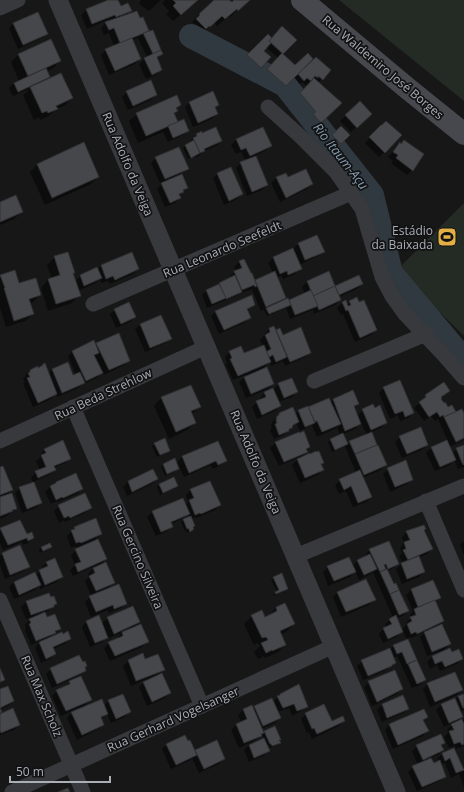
<svg xmlns="http://www.w3.org/2000/svg" width="464" height="792" font-family="'Open Sans',sans-serif">
<style>
.green{fill:#232b24}
.shadow{fill:#0007;fill-rule:evenodd}
.lines{fill:none;stroke-linecap:round;stroke-linejoin:round}
.river{stroke:#313940;stroke-width:24}
.building{fill:#46474b;stroke:#313134}
.minor{stroke:#38393d;stroke-width:15}
.tertiary{stroke:#38393d;stroke-width:19}
.secondary{stroke:#46484d;stroke-width:22}
.labels{text-anchor:middle;dominant-baseline:central;stroke-width:3.5;stroke-linejoin:round;paint-order:stroke}
.street-label{font-size:12px;fill:#aaaeb7;stroke:#121213}
.poi-label{font-size:12px;fill:#aaaeb7;stroke:#121213;text-anchor:end}
.water-label{font-size:13px;font-style:italic;fill:#849baf;stroke:#121213}
</style>
<rect width="100%" height="100%" fill="#171718"/>
<g class="green">
<polygon points="339,0 464,0 464,101"/>
<polygon points="464,203 464,336 397,270"/>
</g>
<g class="shadow">
<polygon points="111,0 117,0 120,7 131,11 125,16 140,20 143,18 149,32 162,54 157,59 161,70 156,75 146,79 139,64 144,59 147,57 138,38 132,40 140,59 135,64 109,75 101,55 106,50 114,46 109,33 104,35 101,28 106,23 111,21 110,19 87,29 81,15 86,10"/>
<polygon points="141,0 161,0 149,11 139,4"/>
<polygon points="165,0 198,0 173,21 166,14 169,11 162,3"/>
<polygon points="216,0 228,0 232,4 236,0 249,0 230,17 229,16 217,26 214,22 202,33 201,32 198,35 190,27 194,23 192,22"/>
<polygon points="14,23 46,33 41,38 18,49 9,28"/>
<polygon points="282,27 282,54 295,66 308,54 313,60 322,79 318,83 341,103 313,130 307,122 310,120 294,101 307,86 302,82 299,85 292,79 280,91 263,74 278,58 266,47 263,51 261,67 256,72 243,61 268,36 271,39"/>
<polygon points="18,55 60,61 52,69 46,71 49,77 44,82 72,98 64,106 56,109 49,116 40,120 39,117 34,120 23,95 31,88 13,96 9,88 14,83 19,81 11,62"/>
<polygon points="127,92 156,95 151,100 128,110 122,97"/>
<polygon points="190,102 218,105 215,108 217,114 212,119 193,127 185,107"/>
<polygon points="360,102 370,114 351,132 340,121"/>
<polygon points="180,105 176,109 177,111 174,114 177,123 188,130 183,135 168,142 163,132 138,143 129,121 137,114"/>
<polygon points="381,126 396,140 379,157 365,143"/>
<polygon points="341,128 348,135 338,145 331,138"/>
<polygon points="263,129 270,146 265,151 255,156 267,185 262,190 247,196 236,168 241,163 246,161 241,152 236,154 231,145 236,140"/>
<polygon points="201,133 202,134 221,141 216,146 204,151 199,156 195,157 195,156 188,159 183,148 192,141 191,140 196,135"/>
<polygon points="400,143 423,155 412,170 407,175 391,163 393,161 388,157"/>
<polygon points="83,144 98,177 91,184 45,205 30,172 37,165"/>
<polygon points="156,158 187,168 181,174 187,187 179,196 179,198 175,203 165,207 157,189 161,185 151,163"/>
<polygon points="218,174 242,194 237,199 224,205 213,178"/>
<polygon points="285,174 288,179 312,184 307,189 280,202 271,183 276,178"/>
<polygon points="0,203 22,212 14,219 0,225"/>
<polygon points="298,244 323,251 318,256 299,265 300,269 295,274 283,279 281,276 276,278 285,298 280,302 289,301 305,294 302,287 307,282 328,273 334,287 359,277 362,284 357,289 339,297 340,300 335,305 314,314 313,310 290,319 286,308 267,316 264,310 261,311 252,289 250,291 249,290 239,294 236,296 207,308 202,295 207,290 217,286 219,284 230,279 229,277 236,271 234,267 239,262 244,260 254,281 273,273 268,263 273,258 293,249"/>
<polygon points="132,253 138,269 133,274 110,284 108,281 101,283 100,279 96,283 78,291 79,296 72,303 48,311 41,288 48,280 52,279 47,265 55,257 74,272 72,274 75,281 81,276 97,270 101,266"/>
<polygon points="1,276 40,295 33,302 29,304 33,314 25,321 6,327 0,308 0,277"/>
<polygon points="350,301 376,330 371,335 355,342 343,314 341,315 337,308 342,303 347,304"/>
<polygon points="254,304 249,309 246,311 249,318 244,323 219,334 211,316 216,311"/>
<polygon points="115,310 135,317 130,322 116,328 110,314"/>
<polygon points="140,325 170,339 165,343 145,352 135,329"/>
<polygon points="269,329 275,331 279,330 282,336 310,353 305,357 285,366 283,361 271,366 270,362 261,370 273,384 268,389 246,398 239,382 248,374 233,380 226,365 227,363 225,357 230,352 243,355 263,347 260,340"/>
<polygon points="97,343 129,360 124,365 104,375 103,372 97,378 81,385 78,388 57,397 56,394 51,399 33,407 23,383 25,382 23,379 26,376 25,375 30,370 48,374 52,369 67,363 73,376 76,375 68,356 73,351 95,345"/>
<polygon points="279,384 296,392 292,397 278,402 280,406 275,411 257,419 252,407 257,402 261,400 260,398 265,393 273,390"/>
<polygon points="191,386 199,407 192,414 195,423 187,430 169,439 154,406 161,398"/>
<polygon points="384,388 413,413 408,418 400,421 398,415 390,419 379,393"/>
<path d="M353,391l5,12 -4,5 3,8 6,-6 23,13 -5,5 -10,4 14,33 -4,5 -19,8 9,19 -5,5 -13,5 -7,-16 -7,3 -4,-9 5,-5 16,-7 -11,-27 -13,6 -4,-10 2,-2 10,-5 -3,-8 -2,2 -18,8 -5,-12 -12,6 -4,-8 -13,12 -9,4 -4,-9 2,-2 -1,-2 1,-4 8,-8 15,1 3,-4 31,-12 1,4 3,-3zM361,423l6,12 -17,7 -3,3 -4,-11 12,-5z"/>
<polygon points="449,391 440,399 448,408 456,413 464,415 464,440 449,447 452,454 457,449 464,446 464,467 458,469 454,460 450,465 435,471 426,453 431,448 448,441 438,419 435,421 431,416 424,421 414,408 426,396"/>
<polygon points="298,433 309,447 306,451 306,452 299,459 323,462 321,465 323,470 318,475 300,483 292,465 300,457 279,466 270,448 275,443"/>
<polygon points="400,437 427,445 422,450 402,458 395,442"/>
<polygon points="217,442 225,460 220,465 213,469 211,465 184,477 177,462 182,457"/>
<polygon points="155,444 169,450 167,452 157,457 152,446"/>
<polygon points="44,450 70,458 65,463 54,468 54,470 49,475 33,482 41,503 36,508 22,513 15,493 20,488 33,483 31,477 36,472 40,470 36,461 41,457 40,455"/>
<polygon points="174,460 178,468 176,471 165,476 161,467 163,464"/>
<polygon points="0,468 12,490 4,497 16,508 7,516 0,519"/>
<polygon points="388,469 412,479 407,484 390,492 383,474"/>
<polygon points="153,471 157,479 152,484 127,496 123,487 128,482"/>
<polygon points="173,478 177,486 174,488 160,495 157,487 159,485"/>
<polygon points="50,487 82,489 77,494 58,502 57,501 51,504 45,492"/>
<polygon points="191,490 220,505 215,510 196,518 195,517 191,519 191,531 187,533 186,530 185,531 181,522 183,520 189,517 188,514 184,518 171,524 172,526 167,531 156,536 147,517 152,512 182,499 185,505 188,502 186,495"/>
<polygon points="59,506 90,508 85,513 65,522 64,520 59,523 54,511"/>
<polygon points="75,528 101,534 93,542 106,559 99,566 114,582 106,590 126,603 121,608 109,613 108,610 91,617 85,602 91,596 85,581 89,577 88,574 95,566 73,576 70,570 75,565 71,555 77,549 75,546 71,548 67,536"/>
<polygon points="1,529 26,535 33,538 28,543 23,545 22,542 3,550 0,543 0,530"/>
<polygon points="423,530 431,549 427,554 418,558 424,572 419,577 402,584 396,569 403,563 399,556 402,553 400,548 404,543 402,537 407,532"/>
<polygon points="464,541 464,555 460,545"/>
<polygon points="49,544 51,547 48,549 40,553 39,550 41,547"/>
<polygon points="370,550 398,564 393,568 387,571 408,611 403,616 397,618 402,630 406,625 406,623 411,618 410,615 413,611 406,595 411,590 433,581 440,597 435,602 443,621 437,627 450,644 444,650 427,656 420,637 425,632 411,638 411,637 407,638 425,680 420,685 412,688 397,656 393,658 395,663 386,670 363,680 357,666 362,661 389,650 393,646 407,640 403,631 397,637 383,643 379,634 383,629 386,628 385,624 390,620 393,618 373,572 371,574 359,580 355,571 350,577 328,586 323,572 328,567 352,566 357,561 366,557 365,555"/>
<polygon points="2,554 29,566 24,571 5,579 0,565 0,556"/>
<polygon points="47,562 62,577 57,582 40,589 39,586 35,590 14,599 9,587 14,582 36,575 40,571 43,570 42,567"/>
<polygon points="274,578 287,589 285,591 273,596 277,592 271,580"/>
<polygon points="338,592 374,600 369,605 341,617 333,597"/>
<polygon points="49,594 55,604 48,611 44,613 47,619 60,628 48,639 62,635 70,639 65,644 53,649 55,654 50,659 41,663 35,647 41,641 31,645 25,630 26,628 25,625 32,617 26,619 21,607 26,602"/>
<polygon points="284,604 294,624 286,632 281,634 285,644 278,652 265,658 264,656 258,659 254,652 260,646 258,643 254,645 244,624 252,616 265,618 269,616 269,615 276,608"/>
<polygon points="108,618 139,622 133,628 147,642 142,647 110,661 104,648 109,643 118,639 117,638 123,632 109,638 108,636 102,642 90,647 82,627 86,622 101,624"/>
<polygon points="452,654 462,659 457,664 440,671 437,665 430,669 427,662 432,657"/>
<polygon points="142,655 145,661 163,670 157,677 170,693 165,698 147,706 139,687 147,679 131,686 123,666 128,661"/>
<polygon points="84,668 85,670 80,675 52,688 46,674 51,669"/>
<polygon points="70,682 90,700 82,709 104,706 108,701 123,695 130,712 125,717 111,723 107,714 101,719 103,725 98,729 77,740 67,718 71,713 80,709 79,708 61,716 52,696 57,691 65,687"/>
<polygon points="369,682 402,689 397,694 372,706 364,687"/>
<polygon points="428,684 462,690 457,695 430,707 423,689"/>
<polygon points="0,690 13,701 8,706 0,710 1,712 0,713"/>
<polygon points="280,695 306,706 301,711 292,716 289,708 277,712 280,718 275,723 261,729 263,733 265,732 279,740 279,742 277,745 270,748 268,745 266,747 268,751 263,756 249,762 244,750 249,745 264,739 262,734 256,740 239,748 231,730 236,725 242,723 238,715 243,710 251,707 252,709 254,707 272,699 273,702"/>
<polygon points="464,695 464,710 460,712 462,717 456,722 464,719 464,746 456,749 455,746 449,748 444,737 448,733 447,730 453,723 444,727 436,710 441,705 454,699 455,700 458,697"/>
<polygon points="402,696 408,709 403,713 382,722 377,710 382,705"/>
<polygon points="306,714 331,722 344,721 339,726 312,739 309,732 307,733 301,719"/>
<polygon points="0,715 19,725 14,730 0,735"/>
<polygon points="427,717 423,721 427,731 423,736 393,749 385,730 389,725"/>
<polygon points="444,743 441,746 443,750 438,755 430,758 433,764 439,762 437,759 442,754 454,749 463,771 464,771 464,787 459,774 451,778 445,763 440,765 445,776 440,781 417,791 408,772 413,767 418,765 412,751 417,746"/>
<polygon points="167,744 194,752 196,751 224,759 219,764 199,773 192,758 191,760 171,769 162,749"/>
</g>
<g class="lines">
<polyline class="river" points="191,36 285,85 372,195 391,273 464,360"/>
</g>
<g class="building">
<polygon points="108,0 118,0 121,6 128,3 132,11 116,17 115,15 92,24 86,9"/>
<polygon points="173,0 198,0 181,15 173,6 176,3"/>
<polygon points="214,0 229,0 232,2 234,0 250,0 238,11 237,9 225,19 222,16 210,27 209,26 206,29 196,19 200,15 199,14"/>
<polygon points="137,11 140,18 143,17 149,31 120,43 114,28 109,30 105,22"/>
<polygon points="38,12 48,34 23,45 13,23"/>
<polygon points="282,26 297,40 283,54 269,41"/>
<polygon points="153,30 161,50 153,54 143,33"/>
<polygon points="268,34 272,38 269,41 271,43 264,51 271,57 261,68 247,55"/>
<polygon points="132,38 141,59 115,71 105,49"/>
<polygon points="51,39 61,61 28,76 18,54"/>
<polygon points="161,50 163,54 157,57 162,70 152,75 144,58"/>
<polygon points="282,53 295,65 308,53 313,59 286,86 267,69"/>
<polygon points="316,57 331,70 323,80 318,76 318,78 315,76 311,81 307,78 304,81 298,74"/>
<polygon points="46,68 50,77 18,92 14,83"/>
<polygon points="61,73 73,98 56,106 58,109 48,113 47,111 42,113 30,87"/>
<polygon points="314,78 342,103 321,123 313,114 316,112 300,93"/>
<polygon points="151,80 157,95 133,106 126,91"/>
<polygon points="213,91 219,105 215,107 218,114 198,123 189,102"/>
<polygon points="177,95 181,105 176,108 178,111 174,113 178,122 146,136 136,113"/>
<polygon points="360,101 372,114 357,128 345,115"/>
<polygon points="184,119 189,131 173,138 168,126"/>
<polygon points="386,121 402,135 385,153 369,137 381,125 382,125"/>
<polygon points="341,126 350,135 341,144 332,135"/>
<polygon points="216,127 222,141 204,149 205,151 200,153 193,138 197,136 196,134 202,131 202,133"/>
<polygon points="263,127 272,146 250,156 246,148 241,150 236,139"/>
<polygon points="194,140 200,153 191,158 185,145"/>
<polygon points="404,140 424,154 413,171 396,158 398,155 393,152 400,142 401,144"/>
<polygon points="84,142 99,177 52,198 37,164"/>
<polygon points="179,147 189,169 165,179 155,157"/>
<polygon points="256,156 268,185 252,192 240,162"/>
<polygon points="231,167 243,194 229,201 217,173"/>
<polygon points="306,169 313,184 286,198 276,177 286,173 288,177"/>
<polygon points="182,174 188,188 183,190 184,192 179,194 181,198 170,203 161,183"/>
<polygon points="16,195 23,212 0,222 0,202"/>
<polygon points="317,235 325,252 305,260 298,243"/>
<polygon points="293,248 302,269 288,275 287,271 280,274 273,257"/>
<polygon points="68,252 75,273 73,273 81,296 56,304 48,279 60,275 54,256"/>
<polygon points="132,252 139,269 115,280 113,276 106,279 101,265"/>
<polygon points="244,259 251,273 252,273 257,286 255,287 254,285 242,290 234,271 242,268 239,261"/>
<polygon points="97,267 102,278 84,286 80,275"/>
<polygon points="15,270 19,283 36,278 41,295 29,299 34,314 14,321 4,288 5,288 0,275"/>
<polygon points="275,271 286,298 266,307 255,280"/>
<polygon points="329,271 335,286 313,296 307,281"/>
<polygon points="235,275 242,292 226,299 219,283"/>
<polygon points="359,275 363,284 339,295 335,286"/>
<polygon points="219,284 226,298 212,304 206,290"/>
<polygon points="335,286 341,300 319,310 313,296"/>
<polygon points="311,290 318,306 295,315 289,300"/>
<polygon points="252,295 255,305 247,309 251,318 224,330 215,311"/>
<polygon points="357,297 359,302 364,300 377,330 360,338 348,310 346,311 342,302 346,300 348,306 351,305 349,301"/>
<polygon points="288,298 291,305 269,314 266,308"/>
<polygon points="129,302 136,317 121,324 114,309"/>
<polygon points="161,315 172,339 150,348 140,324"/>
<polygon points="274,326 287,357 276,362 273,355 269,357 266,352 271,349 265,335 270,332 269,328"/>
<polygon points="301,327 311,353 290,362 276,330 280,328 283,335"/>
<polygon points="119,333 130,361 109,370 96,343"/>
<polygon points="94,340 99,353 94,355 103,373 86,381 72,351"/>
<polygon points="264,345 271,362 238,376 230,359 232,358 229,351 241,346 244,353"/>
<polygon points="68,362 73,375 80,372 85,383 62,393 52,369"/>
<polygon points="45,363 57,394 38,403 27,378 30,377 28,373 30,372 30,370 38,366 38,368 43,365 43,364"/>
<polygon points="267,367 274,384 251,394 244,377"/>
<polygon points="292,378 298,392 284,398 278,383"/>
<polygon points="400,380 414,413 405,417 403,411 395,414 383,387"/>
<polygon points="444,382 450,391 441,397 442,398 441,399 444,403 445,402 448,407 452,405 456,412 444,417 443,415 440,417 437,412 429,417 419,402 426,397 425,395"/>
<polygon points="191,385 201,407 191,411 196,423 176,432 161,397"/>
<polygon points="273,388 281,406 262,415 256,401 266,397 264,392"/>
<polygon points="353,390 359,404 354,406 361,424 345,431 333,399"/>
<polygon points="329,398 341,424 322,432 317,421 315,422 308,407"/>
<polygon points="373,404 375,408 380,405 387,423 371,430 362,409"/>
<polygon points="308,406 315,423 305,427 298,410"/>
<polygon points="293,407 299,422 293,425 292,428 289,429 289,431 279,435 275,424 277,423 276,421 277,416 279,415 279,413"/>
<polygon points="462,409 464,413 464,438 456,442 444,417"/>
<polygon points="421,427 428,445 407,454 399,436"/>
<polygon points="304,431 310,447 306,449 308,452 284,462 275,442 299,432 299,433"/>
<polygon points="372,432 377,445 355,454 349,441"/>
<polygon points="343,433 348,444 335,450 330,439"/>
<polygon points="165,438 170,451 160,455 154,443"/>
<polygon points="63,440 71,459 54,466 56,470 38,478 35,471 46,467 41,455 46,453 44,449"/>
<polygon points="447,440 456,460 440,467 431,447"/>
<polygon points="218,441 227,461 218,465 216,461 189,473 182,456"/>
<polygon points="377,445 378,445 387,465 364,475 355,454"/>
<polygon points="464,445 464,464 463,465 456,448"/>
<polygon points="316,451 317,452 319,451 324,463 321,464 324,470 305,478 297,459 310,453 310,454"/>
<polygon points="175,458 179,469 167,474 163,464"/>
<polygon points="406,460 413,480 395,487 387,468"/>
<polygon points="3,466 13,490 0,495 0,467"/>
<polygon points="153,469 158,479 132,492 128,481"/>
<polygon points="360,470 372,497 358,503 351,486 344,490 339,479"/>
<polygon points="76,473 83,489 63,498 62,497 56,500 50,486 56,483 56,482"/>
<polygon points="174,477 178,486 163,493 159,484"/>
<polygon points="210,481 221,505 201,514 200,513 195,515 189,500 194,498 190,489"/>
<polygon points="34,482 42,503 27,509 19,487"/>
<polygon points="12,493 17,509 12,510 13,511 0,516 0,497"/>
<polygon points="85,493 92,508 70,518 69,516 64,518 58,505"/>
<polygon points="183,498 190,514 171,522 173,527 161,532 152,511"/>
<polygon points="191,516 195,526 193,527 194,529 190,532 188,528 187,529 183,519"/>
<polygon points="96,518 102,534 81,543 80,542 76,543 71,530 75,529 74,527"/>
<polygon points="20,520 27,534 32,532 34,538 28,541 27,538 8,545 0,528"/>
<polygon points="424,525 426,529 424,530 433,549 408,560 403,550 406,549 404,542 410,540 406,531"/>
<polygon points="98,539 107,559 78,572 75,564 81,562 75,549"/>
<polygon points="389,541 399,564 388,569 386,564 384,565 386,569 380,572 369,549"/>
<polygon points="50,543 52,547 43,551 41,547"/>
<polygon points="20,545 30,567 10,575 2,553"/>
<polygon points="370,554 377,569 364,575 357,560"/>
<polygon points="419,556 425,572 407,579 401,563"/>
<polygon points="349,557 356,572 334,581 327,566"/>
<polygon points="55,558 63,577 45,585 39,570 48,566 46,562"/>
<polygon points="106,562 115,583 96,591 89,576 95,573 93,568"/>
<polygon points="387,569 394,584 396,583 399,590 390,594 380,572"/>
<polygon points="35,572 41,585 19,595 14,582"/>
<polygon points="282,573 288,589 276,594 275,592 279,590 273,577"/>
<polygon points="366,579 376,600 346,612 337,592"/>
<polygon points="433,580 441,598 418,607 411,589"/>
<polygon points="119,584 127,604 114,609 113,605 96,612 89,596"/>
<polygon points="399,590 409,611 399,615 390,594"/>
<polygon points="49,593 51,597 54,596 57,604 54,605 54,607 31,615 26,601"/>
<polygon points="435,600 444,621 417,634 416,632 411,634 407,624 412,621 410,617 416,615 414,609"/>
<polygon points="285,603 295,624 280,631 286,645 272,651 272,650 266,653 261,643 268,640 266,637 262,638 251,615 262,610 265,617 277,611 276,607"/>
<polygon points="133,606 140,622 114,634 107,617"/>
<polygon points="45,612 47,617 55,614 61,629 55,631 56,633 36,641 29,624 31,623 29,619"/>
<polygon points="99,615 108,638 95,643 86,621"/>
<polygon points="396,615 403,632 388,639 383,628 392,624 389,619"/>
<polygon points="141,624 149,642 115,656 108,642 123,636 122,632"/>
<polygon points="442,624 451,644 432,652 424,632"/>
<polygon points="68,631 71,639 53,647 56,654 46,659 39,642 62,632 63,634"/>
<polygon points="408,639 417,660 407,664 402,652 397,654 393,645"/>
<polygon points="390,648 396,663 392,665 392,666 368,676 361,660"/>
<polygon points="450,648 452,652 459,649 463,659 445,667 442,661 435,664 432,656"/>
<polygon points="143,653 145,659 158,654 165,670 136,681 128,660"/>
<polygon points="79,655 83,662 85,661 87,666 85,667 86,671 57,684 50,668"/>
<polygon points="417,660 426,680 417,684 408,664"/>
<polygon points="0,668 5,680 0,682"/>
<polygon points="395,670 403,689 377,702 368,681"/>
<polygon points="455,672 463,690 435,702 427,683"/>
<polygon points="162,673 171,693 152,702 143,682"/>
<polygon points="81,676 92,700 66,711 56,690 70,684 69,681"/>
<polygon points="299,684 308,707 297,711 294,704 283,708 277,696 280,695 280,694"/>
<polygon points="8,686 14,701 0,708 2,712 0,713 0,689"/>
<polygon points="123,694 131,712 116,719 108,700"/>
<polygon points="464,694 464,708 463,708 458,696"/>
<polygon points="403,695 409,709 387,718 382,704"/>
<polygon points="272,698 281,718 263,726 254,706"/>
<polygon points="455,698 463,717 449,723 441,704"/>
<polygon points="102,699 108,714 101,717 104,725 82,735 71,712"/>
<polygon points="324,704 332,721 343,716 345,721 317,734 314,728 312,729 305,713"/>
<polygon points="252,705 264,733 261,734 262,736 244,743 236,724 247,719 243,709"/>
<polygon points="13,708 20,725 1,733 0,731 0,714"/>
<polygon points="424,709 428,717 423,720 429,731 398,745 389,724"/>
<polygon points="462,719 464,724 464,744 462,745 460,742 454,744 449,731 454,730 451,724"/>
<polygon points="275,726 281,740 279,740 281,743 272,746 271,744 270,744 264,731"/>
<polygon points="441,734 445,743 441,745 444,750 423,760 416,745"/>
<polygon points="185,735 188,741 190,740 197,755 176,765 166,744"/>
<polygon points="264,738 270,751 254,758 249,745"/>
<polygon points="217,740 225,759 204,769 195,750"/>
<polygon points="454,748 464,770 456,773 450,758 445,761 442,753"/>
<polygon points="431,758 434,763 440,760 446,777 422,787 412,766"/>
<polygon points="68,788 70,792 58,792"/>
</g>
<g class="lines">
<g class="minor">
<polyline points="0,8 18,0"/>
<polyline points="268,107 300,136 336,172 362,209 382,277 392,296 405,314 443,354 464,378"/>
<polyline points="93,304 351,193"/>
<polyline points="314,381 426,334"/>
<polyline points="73,407 202,706"/>
<polyline points="0,441 206,347"/>
<polyline points="426,501 464,590"/>
<polyline points="296,556 464,486"/>
<polyline points="0,600 83,792"/>
<polyline points="12,792 334,646"/>
</g>
<polyline class="tertiary" points="58,0 396,792"/>
<polyline class="secondary" points="302,0 407,88 464,134"/>
</g>
<defs>
<symbol id="stadium-square" viewBox="-11 -11 22 22"><rect x="-9" y="-9" width="18" height="18" rx="4" fill="#e3ae44" stroke="#121213"/><path d="M0-5a6.5 5 0 1 0 0 10a6.5 5 0 1 0 0-10ZM-3.5-1.8h7v3.6h-7Z" fill="#111"/></symbol>
</defs>
<g fill-rule="evenodd">
<use href="#stadium-square" x="436" y="226" width="22" height="22"/>
</g>
<g class="labels">
<g class="street-label">
<text transform="translate(383 67) rotate(40)">Rua Waldemiro José Borges</text>
<text transform="translate(128 164) rotate(67)">Rua Adolfo da Veiga</text>
<text transform="translate(222 249) rotate(-23)">Rua Leonardo Seefeldt</text>
<text transform="translate(103 394) rotate(-25)">Rua Beda Strehlow</text>
<text transform="translate(256 462) rotate(67)">Rua Adolfo da Veiga</text>
<text transform="translate(138 557) rotate(67)">Rua Gercino Silveira</text>
<text transform="translate(42 696) rotate(67)">Rua Max Scholz</text>
<text transform="translate(173 719) rotate(-24)">Rua Gerhard Vogelsanger</text>
</g>
<g class="poi-label">
<text x="433" y="230">Estádio<tspan x="433" dy="14">da Baixada</tspan></text>
</g>
<g class="water-label">
<text transform="translate(341 156) rotate(52)">Rio Itaum-Açu</text>
</g>
</g>
<path d="M10 776v6h100v-6" fill="none" stroke="#aaaeb7" stroke-width="2"/>
<text x="16" y="776" font-size="12" fill="#aaaeb7" stroke="#121213" stroke-width="3" paint-order="stroke">50 m</text>
</svg>
